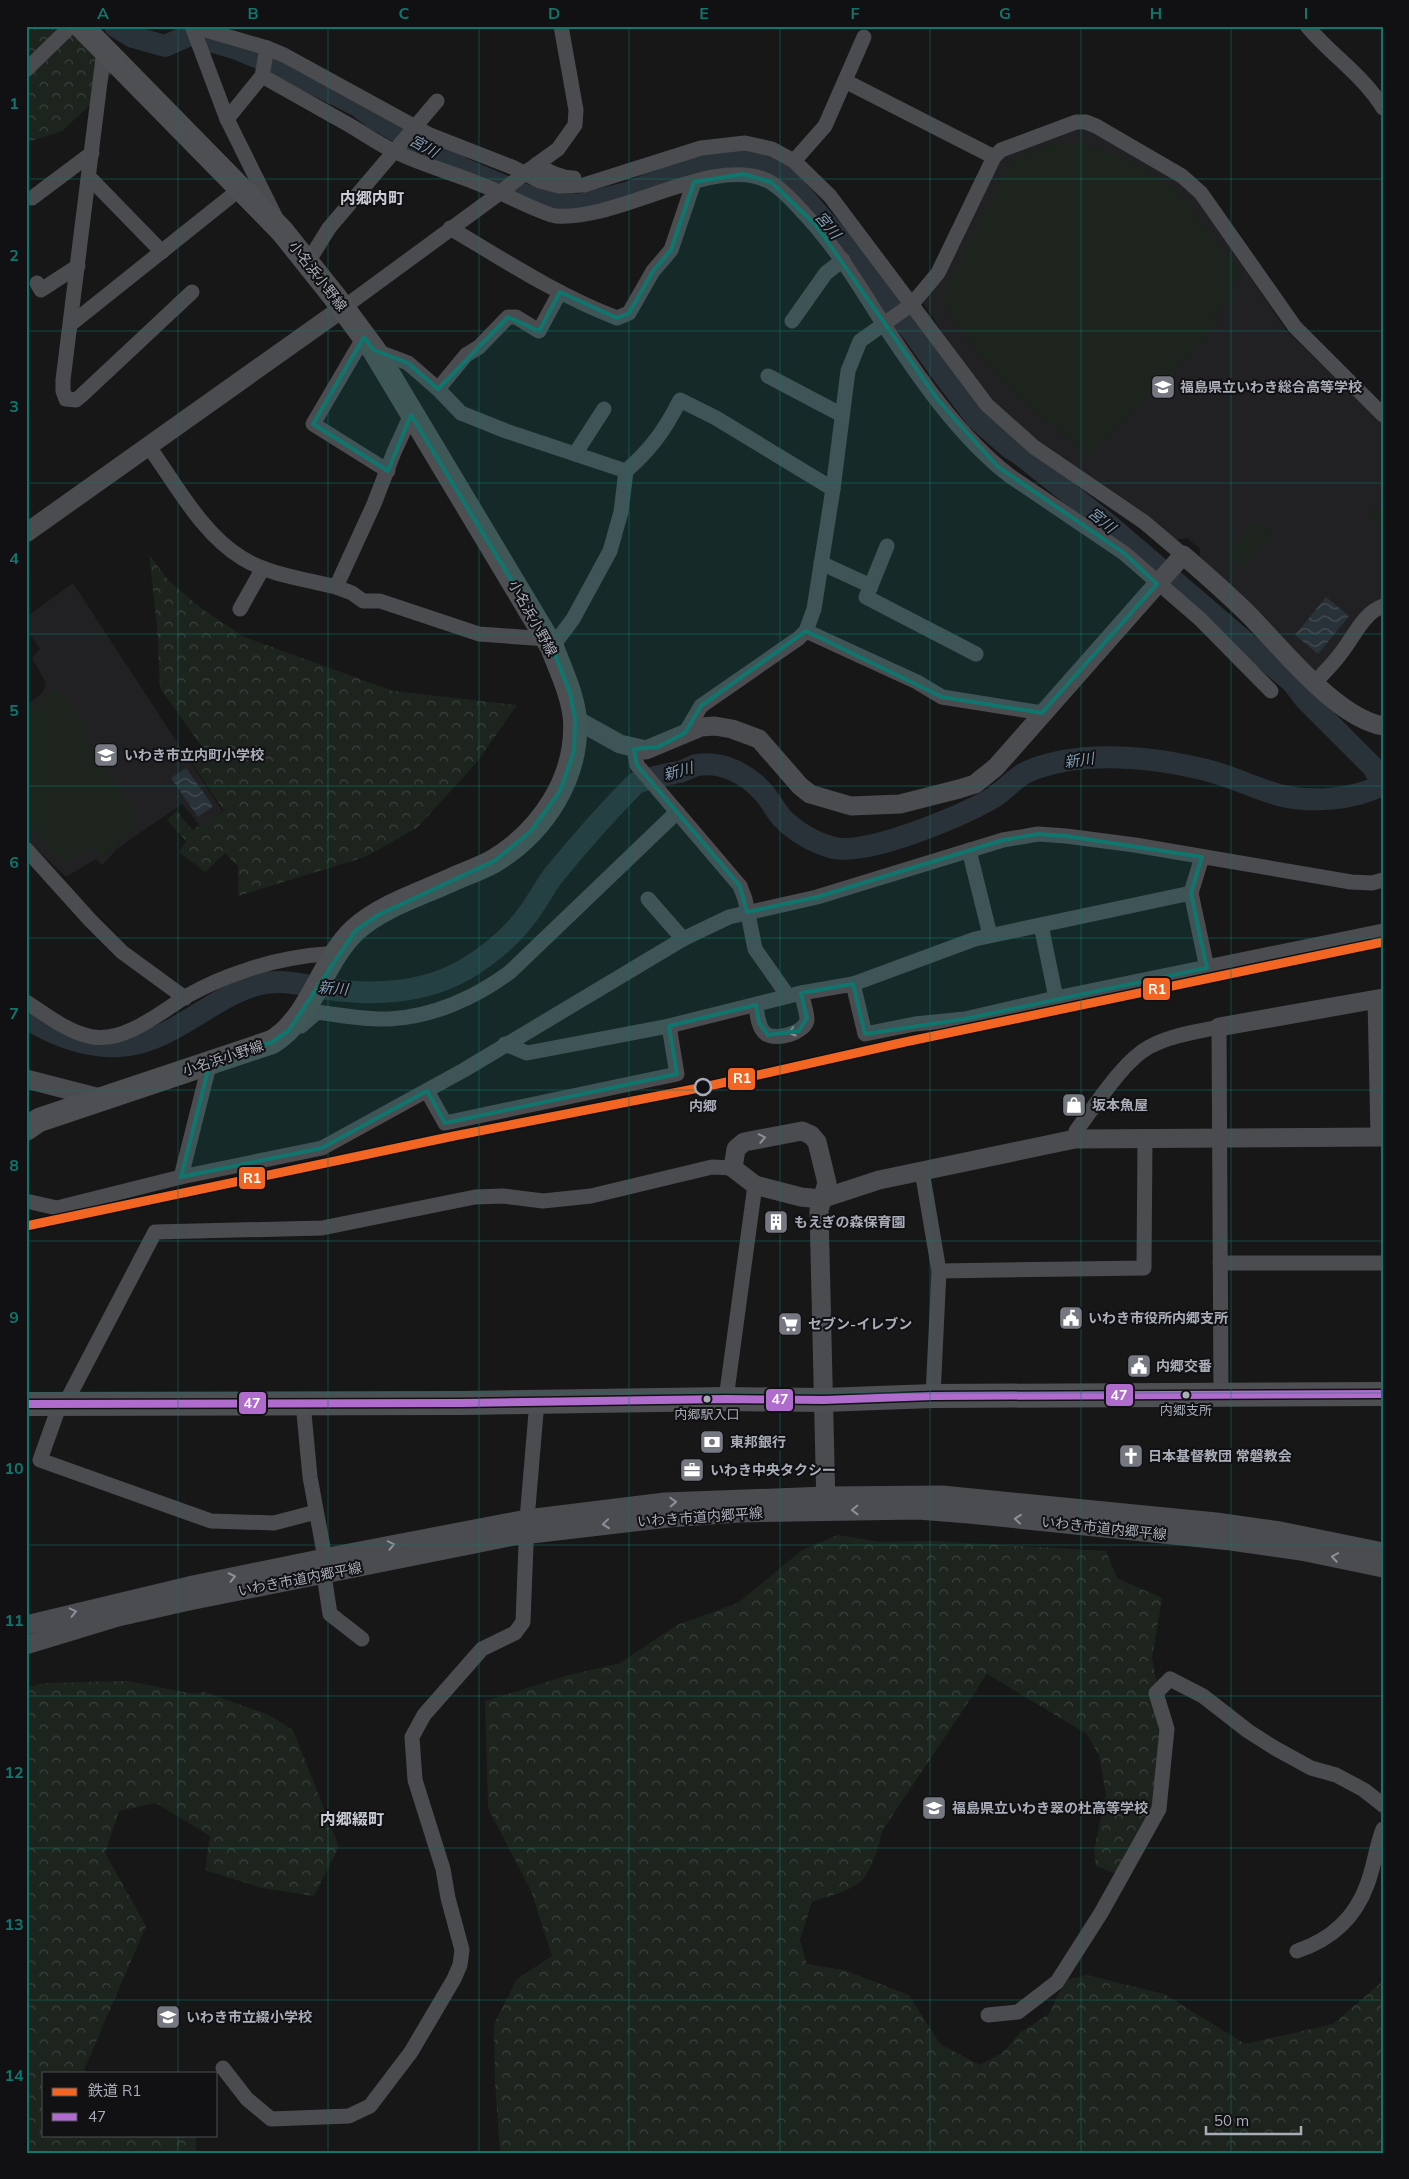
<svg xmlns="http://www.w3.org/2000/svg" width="1409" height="2179" font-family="Mulish,'Noto Sans JP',sans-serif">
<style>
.built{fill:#212123}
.grass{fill:#1d241e}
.forest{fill:url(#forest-crowns)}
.water{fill:url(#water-waves)}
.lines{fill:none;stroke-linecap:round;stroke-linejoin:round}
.river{stroke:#2a3239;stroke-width:22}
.minor{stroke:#4b4c50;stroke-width:15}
.tertiary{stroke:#4b4c50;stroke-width:19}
.primary{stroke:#4d4f52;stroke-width:24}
.minor-bridge{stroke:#4b4c50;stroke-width:15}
.bus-1-casing{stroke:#111113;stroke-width:11}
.bus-1{stroke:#b06ccc;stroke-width:8}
.rail-1-casing{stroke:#111113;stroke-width:12}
.rail-1{stroke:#f26522;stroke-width:9}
.oneway{stroke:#8c9099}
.marked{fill:#0f766e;fill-opacity:0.2;stroke:#0f766e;stroke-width:4;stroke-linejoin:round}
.grid{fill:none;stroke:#0f766e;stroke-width:1;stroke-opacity:0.55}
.stop-dot{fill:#111113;stroke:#a8adb8;stroke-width:2.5}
.bus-dot{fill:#a8adb8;stroke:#111113;stroke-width:2}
.labels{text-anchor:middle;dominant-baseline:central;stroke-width:4;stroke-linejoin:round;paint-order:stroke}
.bus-label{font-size:13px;fill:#a8adb8;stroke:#111113}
.street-label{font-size:14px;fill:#a8adb8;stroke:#111113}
.poi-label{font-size:14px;font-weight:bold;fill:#a8adb8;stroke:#111113;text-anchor:start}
.stop-label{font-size:14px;font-weight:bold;fill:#a8adb8;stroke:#111113}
.water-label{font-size:15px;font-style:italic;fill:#7f9bb3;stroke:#111113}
.quarter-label{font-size:16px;font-weight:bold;fill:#c9ccd4;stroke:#111113}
.line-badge{stroke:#111113;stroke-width:2}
.badge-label{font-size:14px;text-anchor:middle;font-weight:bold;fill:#fff}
.neatline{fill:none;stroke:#0f766e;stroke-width:2}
.grid-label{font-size:16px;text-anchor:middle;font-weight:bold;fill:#0f766e}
</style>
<defs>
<pattern id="forest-crowns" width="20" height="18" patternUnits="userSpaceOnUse" patternTransform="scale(1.25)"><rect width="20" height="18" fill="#1d241e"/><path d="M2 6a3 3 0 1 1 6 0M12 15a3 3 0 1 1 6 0" fill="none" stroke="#3b413d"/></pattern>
<pattern id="water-waves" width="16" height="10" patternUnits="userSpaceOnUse" patternTransform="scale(1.25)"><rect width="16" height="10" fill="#2a3239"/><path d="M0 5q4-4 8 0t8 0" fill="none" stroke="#464d54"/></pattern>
</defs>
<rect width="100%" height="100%" fill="#171717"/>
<g class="built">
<polygon points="1086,127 1174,176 1193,191 1286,330 1383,425 1383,599 1313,675 1199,562 1200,549 1187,538 1175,540 1072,468 1017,425 997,405 967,369 923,303 996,161 1004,153 1072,128"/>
<polygon points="73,583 222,811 202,828 182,804 118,848 102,865 96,859 66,877 26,839 26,706 43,692 46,683 32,658 40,649 26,629 26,617"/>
</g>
<g class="grass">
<polygon points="1056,143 1083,143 1130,160 1176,189 1242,273 1227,290 1233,296 1215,317 1220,323 1089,455 1033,411 972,347 941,299 1008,165 1019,156"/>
<polygon points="1383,504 1383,529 1370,515"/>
<polygon points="1256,520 1272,534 1243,568 1227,554"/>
<polygon points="57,687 85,725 89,745 138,814 131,820 137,829 103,857 91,846 64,864 26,823 26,712"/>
</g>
<g class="forest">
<polygon points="26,26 77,26 115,64 102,94 62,131 26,143"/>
<polygon points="149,555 169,581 202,609 244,637 393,691 517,705 477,762 417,828 365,857 238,896 238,866 225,853 205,872 179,852 186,841 167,820 177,811 192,830 224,811 189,759 202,747 160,688 157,626"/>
<path d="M838,1535l41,7 55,-1 172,10 11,27 45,20 -10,60 12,65 -6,75 -41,76 -21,-8 -2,-16 12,-55 -7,-40 -12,-21 -100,-60 -105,157c-1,11 -12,42 -20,49 -12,12 -35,16 -50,22l-12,38 7,24 37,6 65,25 31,49 40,21 22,-12 19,-21 28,-18 16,-34 22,-5 77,19 81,50 88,-20 50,-43v172h-883l-5,-70 -1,-59 23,-45 35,-23 -21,-65 -43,-83 -3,-107 84,-26 51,-12 57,-38 61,-22 64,-53z"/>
<polygon points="127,1681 194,1694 204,1692 267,1714 293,1730 339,1847 314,1896 262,1888 205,1870 210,1836 156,1803 119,1811 105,1853 146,1926 84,2070 91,2073 44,2073 44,2135 196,2135 196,2153 26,2153 26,1688 44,1683"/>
</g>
<g class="water">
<polygon points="1326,597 1349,616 1318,654 1295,635"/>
<polygon points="186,768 213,806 198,817 171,778"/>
</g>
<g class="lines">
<g class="river">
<polyline points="115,26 133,37 165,46 190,35 237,49 276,65 358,106 375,119 466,170 525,195 578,205 627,193 692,167 748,159 782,172 856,258 870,279 914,334 942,373 977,419 1010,448 1021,455 1109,525 1293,683 1306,700 1373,767 1383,785"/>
<path d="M26,1018c27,17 61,30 93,28 51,-2 89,-47 137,-61 24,-7 47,0 71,4 47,7 98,4 139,-20 23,-14 46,-33 62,-55 9,-12 16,-26 25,-38 26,-32 54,-64 83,-93 15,-6 27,-8 43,-11 6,-1 12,-6 19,-7 24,-4 49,9 65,27 7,7 12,18 19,26 14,14 33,25 52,30 35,7 125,-31 157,-49 12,-7 21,-18 32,-25 19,-10 42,-14 63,-16 42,-3 79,2 120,12 25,6 48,18 73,25 32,8 74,5 103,-10"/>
</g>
<g class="minor">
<polyline points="192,26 267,48 284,55 430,135 512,167 540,181 559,186 584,185 701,148 745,143 772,149 794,161 830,196 987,405 1034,447 1144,522 1183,555"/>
<polyline points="192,26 227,119 275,216"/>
<path d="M1307,26c24,29 57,50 76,82"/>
<polyline points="104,50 63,380 63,391 66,399 76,400 82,395 192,292"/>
<polyline points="26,70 71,26"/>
<path d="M262,76c30,17 59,33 89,50 15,9 29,19 45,26 29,14 61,22 91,35 16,6 55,27 69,29 64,5 157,-62 212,-35 12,6 23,18 32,28 33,34 57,73 82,113 35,53 77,115 128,154l114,77 76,66 71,72"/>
<polyline points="845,81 994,157"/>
<polyline points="227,119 262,76 267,48"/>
<polyline points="794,161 825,126 864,37"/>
<path d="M537,164c12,8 23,14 37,14"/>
<polyline points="529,170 558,149 575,125 576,110 561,26"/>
<polyline points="89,177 162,252"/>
<polyline points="32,198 92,153"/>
<path d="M450,228c54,32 107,67 167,90l12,-5 24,-42 18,-21 23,-68"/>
<polyline points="308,262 329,228 437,101"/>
<polyline points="37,283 41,290 78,266"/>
<polyline points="343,308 497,195"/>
<polyline points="792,321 826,273 843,260"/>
<polyline points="71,324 240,189"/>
<polyline points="364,337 313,424 388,471"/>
<polyline points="374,350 408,363 438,389 461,413 506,431 626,471"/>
<polyline points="768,376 842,415"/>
<polyline points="438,389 466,355 479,347 508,317 516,317 539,331 560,292"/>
<path d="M149,447c27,37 53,87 93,111 27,17 63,21 94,29l38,-83 20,-52 17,-37"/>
<polyline points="575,454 604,409"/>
<polyline points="821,563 871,586 866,597 976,654"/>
<polyline points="336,587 352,593 363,601 380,601 479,634 547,639"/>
<polyline points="870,588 887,546"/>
<polyline points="240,609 263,568"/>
<polyline points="806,631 917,682 942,697 1042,713"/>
<path d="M552,647l21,-28 37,-68 11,-39 5,-41c25,-22 39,-41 54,-71l36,18 117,71"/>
<path d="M1314,683c9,-9 19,-19 27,-30 13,-16 22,-40 42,-47"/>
<polyline points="685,733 701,706 799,638 806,631 814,609 833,489 848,371 860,341 912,304 938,273 994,157 1001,150 1076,122 1086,122 1096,126 1182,176 1201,193 1295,327 1383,415"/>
<polyline points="634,749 637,765 740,886 745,899 755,949 788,996"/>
<polyline points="26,849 90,920 122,952 185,998"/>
<polyline points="969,850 990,935"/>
<polyline points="1202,857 1191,893 1207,968"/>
<polyline points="648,899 683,939"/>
<polyline points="1041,925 1056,998"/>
<polyline points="853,984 865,1034 915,1024 965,1019 1056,998 1383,931"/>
<polyline points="1375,999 1378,1137"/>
<path d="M26,1002c21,13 42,31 67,35 32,5 67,-24 92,-40 18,-10 40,-20 59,-26 30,-11 62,-16 93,-18"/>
<path d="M756,1005c1,9 2,23 10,29 10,7 39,-1 41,-14 0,-8 -4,-19 -6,-27"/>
<path d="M301,1026l16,-14c23,3 48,8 72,7 43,-2 86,-21 121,-47l167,-160"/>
<polyline points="505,1044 527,1053 669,1026 801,993 853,984 975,939 1191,893"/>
<polyline points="427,1091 445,1123 677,1074 669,1026"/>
<path d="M1075,1139l1,-8c19,-25 47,-70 73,-84 22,-12 47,-15 70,-20l2,367"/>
<polyline points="922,1171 939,1271 933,1396"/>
<polyline points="181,1177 210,1062"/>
<polyline points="26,1201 57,1208 181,1177 322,1148 464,1070 683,939 729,917 817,897 1003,840 1038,834 1066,836 1135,845 1351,882 1372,883 1383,880"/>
<polyline points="1220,1263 1383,1263"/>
<polyline points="939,1271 1144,1268 1145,1138"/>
<polyline points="726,1399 755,1185"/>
<polyline points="303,1403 310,1477 325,1558 324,1575 330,1614 362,1639"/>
<polyline points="60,1404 40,1460 211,1521 274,1523 316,1512"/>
<polyline points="65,1404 155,1232 322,1228 475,1197 503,1196 543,1201 591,1196 712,1167 733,1168"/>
<path d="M1297,1951c33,-11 58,-33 70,-66 7,-18 9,-38 16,-56"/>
<polyline points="988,2015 1018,2012 1057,1982 1101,1913 1159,1809 1167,1729 1156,1693 1170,1679 1203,1696 1248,1731 1273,1747 1311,1768 1336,1775 1364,1790 1383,1805"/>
<polyline points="223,2068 247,2099 271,2119 349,2116 370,2106 411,2052 454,1979 460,1965 462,1950 448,1898 443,1869 415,1780 412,1737 424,1715 482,1649 515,1633 523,1622 527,1519 537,1401"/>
</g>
<g class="tertiary">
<polyline points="26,533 343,308"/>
<path d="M575,719l45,25 26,6 55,-23 14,-1 17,3 27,10 41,47 10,8 41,12 49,-2 59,-15 16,-5 21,-17 187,-212c22,19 45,39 65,59 34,34 87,103 135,112"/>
<polyline points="1219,1027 1383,998"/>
<polyline points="26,1079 100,1098"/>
<polyline points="826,1507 819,1210 827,1183 817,1142 811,1135 802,1131 744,1142 736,1149 733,1168 755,1185 801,1197 821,1199 879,1180 1075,1139 1383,1137"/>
<polyline points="26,1625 193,1585 344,1554 527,1519 665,1502 826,1496 942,1495 1216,1522 1280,1531 1383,1552"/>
<polyline points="26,1645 118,1617 189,1601 514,1536 668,1518 739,1513 918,1510 969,1514 1231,1541 1301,1551 1383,1568"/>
</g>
<g class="primary">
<path d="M26,1129l13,-9 233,-78c40,-24 49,-80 83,-112 25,-23 63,-35 94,-49 15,-7 31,-12 45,-20 49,-30 84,-83 81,-141 -2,-25 -14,-49 -23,-73l-178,-297 -40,-54 -52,-65 -201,-205"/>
<polyline points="26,1404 461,1403 726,1399 823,1400 933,1396 1383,1394"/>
</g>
<polyline class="minor-bridge" points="497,195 529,170"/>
<defs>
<polyline id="bus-1" points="26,1404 461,1403 726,1399 823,1400 933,1396 1383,1394"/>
</defs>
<use href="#bus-1" class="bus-1-casing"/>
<use href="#bus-1" class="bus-1"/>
<defs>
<polyline id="rail-1" points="26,1226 454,1136 704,1087 905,1042 1383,942"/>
</defs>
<use href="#rail-1" class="rail-1-casing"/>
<use href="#rail-1" class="rail-1"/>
</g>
<defs><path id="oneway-chevron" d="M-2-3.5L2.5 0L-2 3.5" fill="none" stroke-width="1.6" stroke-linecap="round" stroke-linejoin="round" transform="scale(1.25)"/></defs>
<g class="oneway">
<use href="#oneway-chevron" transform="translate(792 1032) rotate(164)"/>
<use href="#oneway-chevron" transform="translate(762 1138) rotate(-11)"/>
<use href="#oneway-chevron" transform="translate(673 1502) rotate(-2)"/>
<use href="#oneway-chevron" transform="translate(855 1510) rotate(179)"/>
<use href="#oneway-chevron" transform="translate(1018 1519) rotate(-174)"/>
<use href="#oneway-chevron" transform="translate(606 1524) rotate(174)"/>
<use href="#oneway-chevron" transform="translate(391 1545) rotate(-11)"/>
<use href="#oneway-chevron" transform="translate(1335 1557) rotate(-170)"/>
<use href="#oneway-chevron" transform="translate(232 1577) rotate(-12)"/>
<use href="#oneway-chevron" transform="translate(73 1612) rotate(-13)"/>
</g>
<path class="marked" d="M743,174l28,8 45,43 123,176 58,65 127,87 33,31 -115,129 -100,-16 -136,-66 -105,75 -16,27 -27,14 -24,2 3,16 103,121 7,26 70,-15 186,-57 35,-6 28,2 136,21 -11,36 16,75 -242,51 -100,15 -12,-50 -52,9 6,25 -8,13 -31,4 -9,-12 -3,-18 -87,21 8,48 -232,49 -18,-32 -105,57 -141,29 29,-115 62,-20 17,-12 66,-99 23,-16 116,-54 36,-29 30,-41 14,-40 1,-32 -5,-26 -18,-46 -141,-232 -23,56 -75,-47 51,-87 10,13 34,13 30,26 70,-72 31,14 21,-39 57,26 12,-5 24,-42 18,-21 23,-68z"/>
<path class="grid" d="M178,26v2047M328,26v2127M479,26v2127M629,26v2127M780,26v2127M930,26v2127M1081,26v2127M1231,26v2127M26,179h1357M26,331h1357M26,483h1357M26,634h1357M26,786h1357M26,938h1357M26,1090h1357M26,1241h1357M26,1393h1357M26,1545h1357M26,1696h1357M26,1848h1357M26,2000h1357M178,2135v18"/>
<defs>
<symbol id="school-square" viewBox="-11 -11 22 22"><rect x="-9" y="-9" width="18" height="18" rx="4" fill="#757880" stroke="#111113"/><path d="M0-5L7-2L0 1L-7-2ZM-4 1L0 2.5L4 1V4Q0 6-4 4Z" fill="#fff"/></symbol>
<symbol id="shop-square" viewBox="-11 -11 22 22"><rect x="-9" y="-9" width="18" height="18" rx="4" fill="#757880" stroke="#111113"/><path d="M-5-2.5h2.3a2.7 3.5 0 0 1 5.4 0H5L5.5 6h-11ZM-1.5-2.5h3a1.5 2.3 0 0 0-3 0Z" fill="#fff"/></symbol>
<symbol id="building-square" viewBox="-11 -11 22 22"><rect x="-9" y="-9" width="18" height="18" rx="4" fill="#757880" stroke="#111113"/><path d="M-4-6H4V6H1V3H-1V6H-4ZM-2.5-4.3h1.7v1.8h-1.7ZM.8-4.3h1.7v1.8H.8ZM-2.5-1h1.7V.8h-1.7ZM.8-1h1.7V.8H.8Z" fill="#fff"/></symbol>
<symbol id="civic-square" viewBox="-11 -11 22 22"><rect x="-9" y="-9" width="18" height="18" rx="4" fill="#757880" stroke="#111113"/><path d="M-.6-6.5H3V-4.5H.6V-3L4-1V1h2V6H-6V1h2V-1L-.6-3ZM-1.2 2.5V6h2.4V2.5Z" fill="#fff"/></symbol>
<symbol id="supermarket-square" viewBox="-11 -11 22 22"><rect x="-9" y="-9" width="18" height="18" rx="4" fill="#757880" stroke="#111113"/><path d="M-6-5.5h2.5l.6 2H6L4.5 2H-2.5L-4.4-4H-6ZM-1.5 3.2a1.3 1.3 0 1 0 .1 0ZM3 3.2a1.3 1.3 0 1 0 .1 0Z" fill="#fff"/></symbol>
<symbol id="bank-square" viewBox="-11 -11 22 22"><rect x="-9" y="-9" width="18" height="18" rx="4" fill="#757880" stroke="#111113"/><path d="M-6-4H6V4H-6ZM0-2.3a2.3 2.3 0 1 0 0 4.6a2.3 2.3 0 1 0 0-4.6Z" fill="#fff"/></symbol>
<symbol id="church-square" viewBox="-11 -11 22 22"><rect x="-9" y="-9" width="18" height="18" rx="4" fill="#757880" stroke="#111113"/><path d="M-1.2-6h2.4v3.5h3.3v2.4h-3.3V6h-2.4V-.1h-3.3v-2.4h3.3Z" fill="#fff"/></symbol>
<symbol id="office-square" viewBox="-11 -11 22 22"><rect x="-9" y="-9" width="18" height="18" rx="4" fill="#757880" stroke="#111113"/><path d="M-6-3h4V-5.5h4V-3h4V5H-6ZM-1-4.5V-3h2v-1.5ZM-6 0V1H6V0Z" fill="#fff"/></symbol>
</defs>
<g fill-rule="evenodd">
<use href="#school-square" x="1149" y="373" width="28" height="28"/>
<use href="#school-square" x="92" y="741" width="28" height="28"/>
<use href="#shop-square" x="1060" y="1091" width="28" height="28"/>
<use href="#building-square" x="762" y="1208" width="28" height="28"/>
<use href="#civic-square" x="1057" y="1304" width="28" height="28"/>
<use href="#supermarket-square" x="776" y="1310" width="28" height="28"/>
<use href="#civic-square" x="1125" y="1352" width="28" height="28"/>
<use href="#bank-square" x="698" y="1428" width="28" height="28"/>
<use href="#church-square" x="1117" y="1442" width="28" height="28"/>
<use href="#office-square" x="678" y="1456" width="28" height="28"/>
<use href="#school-square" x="920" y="1794" width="28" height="28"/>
<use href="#school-square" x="154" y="2003" width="28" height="28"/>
</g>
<circle class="stop-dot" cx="703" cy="1087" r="8"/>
<g class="bus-dot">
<circle cx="1186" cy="1395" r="4.5"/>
<circle cx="707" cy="1399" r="4.5"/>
</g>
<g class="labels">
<g class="bus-label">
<text x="1186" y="1410">内郷支所</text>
<text x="707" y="1414">内郷駅入口</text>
</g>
<g class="street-label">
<text transform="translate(318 276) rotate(52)">小名浜小野線</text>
<text transform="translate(533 618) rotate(61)">小名浜小野線</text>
<text transform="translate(223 1058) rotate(-18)">小名浜小野線</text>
<text transform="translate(700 1517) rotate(-4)">いわき市道内郷平線</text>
<text transform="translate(1104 1528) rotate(6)">いわき市道内郷平線</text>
<text transform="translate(300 1579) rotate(-11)">いわき市道内郷平線</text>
</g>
<g class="poi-label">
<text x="1180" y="387">福島県立いわき総合高等学校</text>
<text x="124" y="755">いわき市立内町小学校</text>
<text x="1092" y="1105">坂本魚屋</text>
<text x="794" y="1222">もえぎの森保育園</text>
<text x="1088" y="1318">いわき市役所内郷支所</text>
<text x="808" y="1324">セブン-イレブン</text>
<text x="1156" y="1366">内郷交番</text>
<text x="730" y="1442">東邦銀行</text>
<text x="1148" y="1456">日本基督教団 常磐教会</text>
<text x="710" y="1470">いわき中央タクシー</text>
<text x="952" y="1808">福島県立いわき翠の杜高等学校</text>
<text x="186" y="2017">いわき市立綴小学校</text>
</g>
<g class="stop-label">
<text x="703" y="1106">内郷</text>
</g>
<g class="water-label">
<text transform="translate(424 146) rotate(29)">宮川</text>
<text transform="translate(828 225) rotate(50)">宮川</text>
<text transform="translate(1102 520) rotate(39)">宮川</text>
<text transform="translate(1079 760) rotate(-8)">新川</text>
<text transform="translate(678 771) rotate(-15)">新川</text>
<text transform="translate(333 988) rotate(5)">新川</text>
</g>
<g class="quarter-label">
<text x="372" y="198">内郷内町</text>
<text x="352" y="1819">内郷綴町</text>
</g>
</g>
<g class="line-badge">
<rect x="1142" y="977" width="29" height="24" rx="5" fill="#f26522"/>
<rect x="727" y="1067" width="29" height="24" rx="5" fill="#f26522"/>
<rect x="238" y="1166" width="28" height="24" rx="5" fill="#f26522"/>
<rect x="1105" y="1383" width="29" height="24" rx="5" fill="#b06ccc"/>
<rect x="765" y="1388" width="29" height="24" rx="5" fill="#b06ccc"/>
<rect x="238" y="1391" width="29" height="24" rx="5" fill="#b06ccc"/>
</g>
<g class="badge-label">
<text x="1157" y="994">R1</text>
<text x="742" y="1083">R1</text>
<text x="252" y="1183">R1</text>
<text x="1119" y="1400">47</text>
<text x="780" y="1404">47</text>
<text x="252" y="1408">47</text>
</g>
<rect width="1409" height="2179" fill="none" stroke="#111113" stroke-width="55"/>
<rect x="42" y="2072" width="175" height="65" fill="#111113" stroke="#4d4f55"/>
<rect x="52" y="2088" width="25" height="8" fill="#f26522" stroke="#4d4f55"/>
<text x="88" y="2096" font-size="15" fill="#a8adb8">鉄道 R1</text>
<rect x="52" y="2113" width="25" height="8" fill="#b06ccc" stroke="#4d4f55"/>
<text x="88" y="2122" font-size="15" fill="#a8adb8">47</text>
<path d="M1206 2126v8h95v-8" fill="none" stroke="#a8adb8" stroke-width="2.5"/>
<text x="1214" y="2126" font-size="15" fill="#a8adb8" stroke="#111113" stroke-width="4" paint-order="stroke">50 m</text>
<rect x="28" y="28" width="1354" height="2124" class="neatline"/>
<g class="grid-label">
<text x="103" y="19">A</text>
<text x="253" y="19">B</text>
<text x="404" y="19">C</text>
<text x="554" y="19">D</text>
<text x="704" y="19">E</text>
<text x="855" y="19">F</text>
<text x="1005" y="19">G</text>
<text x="1156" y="19">H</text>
<text x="1306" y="19">I</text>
<text x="14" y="109">1</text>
<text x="14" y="261">2</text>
<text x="14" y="412">3</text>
<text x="14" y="564">4</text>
<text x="14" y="716">5</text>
<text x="14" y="868">6</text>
<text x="14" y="1019">7</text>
<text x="14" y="1171">8</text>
<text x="14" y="1323">9</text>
<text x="14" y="1474">10</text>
<text x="14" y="1626">11</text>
<text x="14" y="1778">12</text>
<text x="14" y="1930">13</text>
<text x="14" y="2081">14</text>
</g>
</svg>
